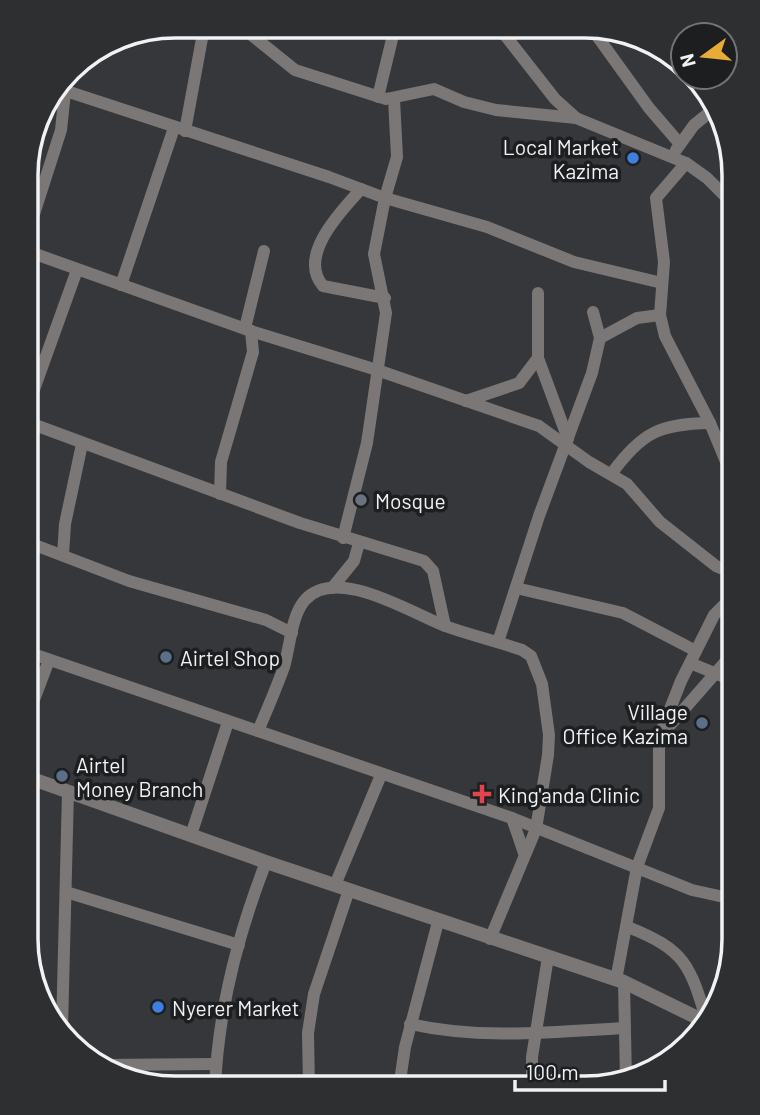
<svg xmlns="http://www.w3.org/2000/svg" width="760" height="1115" font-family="Barlow,sans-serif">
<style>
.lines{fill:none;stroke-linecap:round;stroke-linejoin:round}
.minor{stroke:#7a7776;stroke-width:12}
.tertiary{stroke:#7a7776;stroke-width:14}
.shop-dot{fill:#3f7fe0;stroke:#1d1e20;stroke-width:2.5}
.worship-dot{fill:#6b7280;stroke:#1d1e20;stroke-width:2.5}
.service-dot{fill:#5c6f8a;stroke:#1d1e20;stroke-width:2.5}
.health-dot{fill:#e0444e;stroke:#1d1e20;stroke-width:2.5}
.labels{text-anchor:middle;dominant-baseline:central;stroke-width:7;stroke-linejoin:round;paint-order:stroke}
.poi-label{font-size:21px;fill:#f1f2f5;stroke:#1d1e20;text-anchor:start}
.rim{fill:none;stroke:#f1f2f5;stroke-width:3.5}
</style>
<rect width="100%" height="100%" fill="#35373b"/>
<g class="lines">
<g class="minor">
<polyline points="592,29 649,108 680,144"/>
<polyline points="501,30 555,99 576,118 686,163 707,178 734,205"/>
<polyline points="249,33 295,70 386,99 434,89 464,102 496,110 576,118"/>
<polyline points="57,88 329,177 385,198 487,227 574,262 662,283"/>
<polyline points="378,97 394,31"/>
<polyline points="185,131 203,33"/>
<polyline points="676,150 694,125 715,108"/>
<polyline points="686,163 656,198 664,262 660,315 665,336 710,423 734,481"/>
<path d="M361,189c-20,22 -64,67 -38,97l62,12"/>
<polyline points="27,236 61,130 65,92"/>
<polyline points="27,251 251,331 377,370 539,426 589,462 627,484 660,522 716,566 734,574"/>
<polyline points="121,285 174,128"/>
<polyline points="538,293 538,358 568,439"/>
<polyline points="245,328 264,251"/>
<polyline points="600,338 637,318 660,315"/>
<polyline points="466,401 519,383 538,358"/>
<polyline points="27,409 77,270"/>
<polyline points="27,422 300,523 424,561 433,571 445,626"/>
<path d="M612,473c30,-41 48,-49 98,-50"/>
<polyline points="220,494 221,462 253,352 251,331"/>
<polyline points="343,538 367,443 386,313 374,254 385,198 397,157 394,99"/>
<polyline points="27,542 129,581 266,620 292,633"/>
<polyline points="63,555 65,524 82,444"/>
<polyline points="332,588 354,561 359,543"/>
<polyline points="516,588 623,613 696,651"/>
<polyline points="498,642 539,516 592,373 600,338 593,312"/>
<polyline points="27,652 512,818 692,890 733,899"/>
<polyline points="690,663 734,681"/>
<polyline points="27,718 49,660"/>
<path d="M258,731c9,-21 18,-42 26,-64 6,-20 7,-51 21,-67 31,-35 106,13 140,26 25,9 51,15 77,24l9,6 11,28 7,51 -1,20 -12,74 -46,110"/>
<polyline points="664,732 734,652"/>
<polyline points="512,818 524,853"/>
<polyline points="191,835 228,722"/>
<polyline points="335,885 381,775"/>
<polyline points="66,892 239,945"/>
<path d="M628,927c57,23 62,37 79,95"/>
<polyline points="616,980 637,867 659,808 659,737 681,681 714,615 734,595"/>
<polyline points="624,982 626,1081"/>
<path d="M410,1024c71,16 144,8 215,4"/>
<polyline points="62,1029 68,792"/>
<polyline points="100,1065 216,1064"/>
<path d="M215,1088c3,-77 23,-154 51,-226"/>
<polyline points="309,1088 308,1033 314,994 349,890"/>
<polyline points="399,1088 405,1047 438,922"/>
<polyline points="532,1089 532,1057 548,957"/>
</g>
<polyline class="tertiary" points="27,777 266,862 624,982 706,1022"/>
</g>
<g class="shop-dot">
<circle cx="633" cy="158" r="7"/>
<circle cx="158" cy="1007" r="7"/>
</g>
<circle class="worship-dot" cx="361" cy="500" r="7"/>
<g class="service-dot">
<circle cx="166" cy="657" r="7"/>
<circle cx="702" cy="723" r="7"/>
<circle cx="62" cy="776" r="7"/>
</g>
<path class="health-dot" d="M478.5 783.5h7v7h7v7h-7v7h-7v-7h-7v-7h7z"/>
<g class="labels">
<g class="poi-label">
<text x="619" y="146" text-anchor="end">Local Market<tspan x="619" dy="24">Kazima</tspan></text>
<text x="375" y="500">Mosque</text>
<text x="180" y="657">Airtel Shop</text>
<text x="688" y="711" text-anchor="end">Village<tspan x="688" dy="24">Office Kazima</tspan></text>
<text x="76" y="764">Airtel<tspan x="76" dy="24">Money Branch</tspan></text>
<text x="498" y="794">King'anda Clinic</text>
<text x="172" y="1007">Nyerer Market</text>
</g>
</g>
<path d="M0 0H760V1115H0ZM175 38H585A137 137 0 0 1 722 175V939A137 137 0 0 1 585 1076H175A137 137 0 0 1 38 939V175A137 137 0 0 1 175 38Z" fill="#2e2f31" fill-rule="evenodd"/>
<path class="rim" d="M175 38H585A137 137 0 0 1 722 175V939A137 137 0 0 1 585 1076H175A137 137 0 0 1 38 939V175A137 137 0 0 1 175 38Z"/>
<g transform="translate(704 56) rotate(255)"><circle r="33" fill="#1d1e20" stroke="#727375" stroke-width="2"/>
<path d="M0-5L12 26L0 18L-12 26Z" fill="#e7ac36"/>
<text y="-10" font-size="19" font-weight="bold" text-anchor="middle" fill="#f1f2f5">N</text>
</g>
<path d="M515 1080v10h150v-10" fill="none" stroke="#f1f2f5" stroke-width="3.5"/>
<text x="526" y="1080" font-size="21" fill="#f1f2f5" stroke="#1d1e20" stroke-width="5" paint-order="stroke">100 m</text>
</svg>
